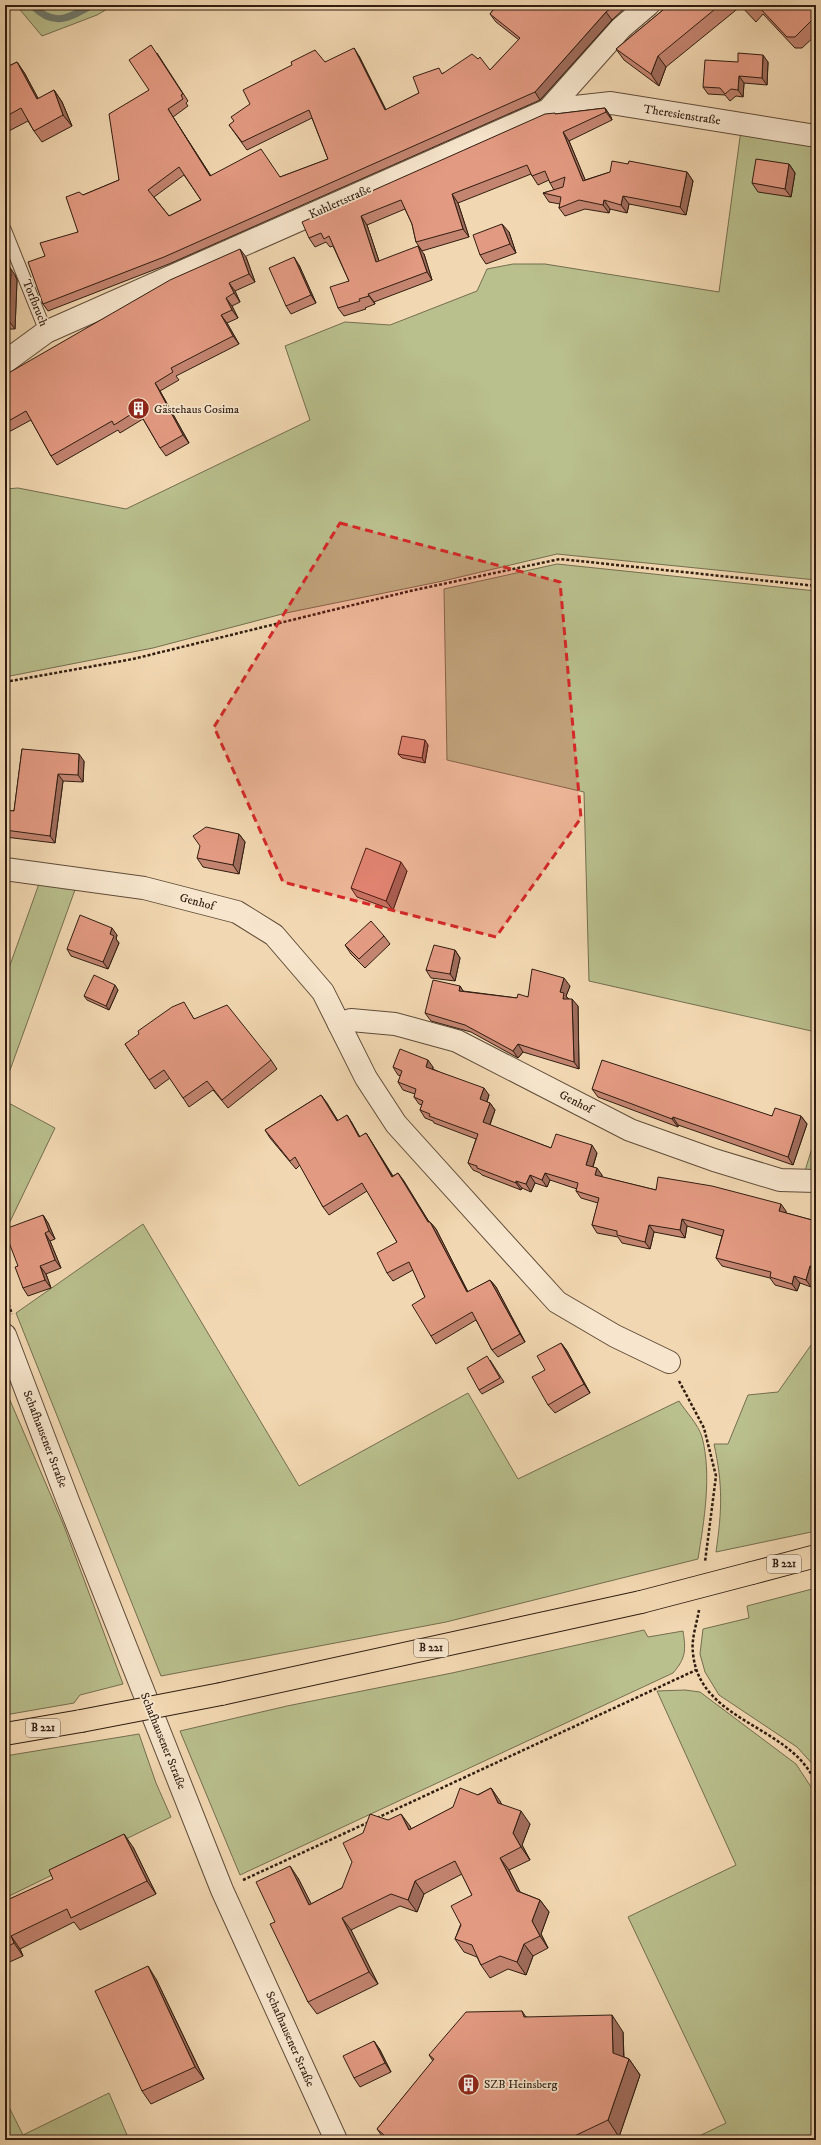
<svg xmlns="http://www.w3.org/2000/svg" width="821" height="2145" font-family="'IM FELL DW Pica',serif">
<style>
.green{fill:#b9bf8d;stroke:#746e4f}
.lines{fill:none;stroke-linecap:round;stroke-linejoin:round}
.stream{stroke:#707b6f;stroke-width:7}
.service-casing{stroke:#604c39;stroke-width:14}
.minor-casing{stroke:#604c39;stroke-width:24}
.primary-casing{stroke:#301d11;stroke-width:24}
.path{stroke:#301d11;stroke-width:2.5;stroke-dasharray:3 2;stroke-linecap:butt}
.service{stroke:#f7e6cd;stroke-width:12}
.minor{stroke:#f7e6cd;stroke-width:22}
.primary{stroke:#f2d8b2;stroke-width:22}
.primary-bridge-casing{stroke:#301d11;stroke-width:24;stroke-linecap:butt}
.primary-bridge{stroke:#f2d8b2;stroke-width:22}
.wall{fill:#c38470;stroke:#301d11;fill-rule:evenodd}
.shaded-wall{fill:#9f6c5b;stroke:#301d11}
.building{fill:#e39a82;stroke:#301d11;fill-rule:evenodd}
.marked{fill:#d62828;fill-opacity:0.2;stroke:#d62828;stroke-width:3;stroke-dasharray:8 5;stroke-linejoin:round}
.labels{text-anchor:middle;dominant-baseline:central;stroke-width:3.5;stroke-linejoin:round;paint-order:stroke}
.shield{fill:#f7e6cd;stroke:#6c5949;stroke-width:1}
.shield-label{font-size:11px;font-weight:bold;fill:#301d11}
.street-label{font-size:12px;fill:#301d11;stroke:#f7e6cd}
.poi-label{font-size:12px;fill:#301d11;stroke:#f7e6cd;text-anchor:start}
</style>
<rect width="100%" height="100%" fill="#f2d8b2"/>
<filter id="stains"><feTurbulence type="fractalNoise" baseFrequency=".005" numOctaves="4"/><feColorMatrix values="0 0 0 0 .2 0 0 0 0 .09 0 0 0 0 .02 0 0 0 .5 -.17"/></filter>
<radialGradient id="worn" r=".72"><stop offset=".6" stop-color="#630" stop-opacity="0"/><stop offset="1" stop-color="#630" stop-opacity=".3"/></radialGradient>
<g class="green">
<polygon points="16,5 114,5 97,15 42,36"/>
<polygon points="741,130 816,141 816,580 557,554 443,581 286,613 153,648 5,677 5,489 18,488 126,509 310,420 285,346 345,322 390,325 477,291 487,269 513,264 545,264 719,292"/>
<polygon points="557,564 816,591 816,1032 589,981 584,792 447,760 444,589"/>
<polygon points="40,881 76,887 5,1084 5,979"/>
<polygon points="5,1101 55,1128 5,1232"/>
<polygon points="816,1135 816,1174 804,1174"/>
<path d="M143,1224l156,262 169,-93 50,86 161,-78c7,11 19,23 23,36 10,38 2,84 -4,122l-252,63 -285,54 -145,-363z"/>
<path d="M816,1338v193l-100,21c6,-42 7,-67 -2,-108h14l20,-49 30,-3z"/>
<polygon points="9,1398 64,1526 123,1684 80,1695 74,1703 5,1715 5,1400"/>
<polygon points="816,1588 816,1768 797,1747 719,1695 705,1672 700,1654 703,1629 749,1618 747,1606"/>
<path d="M644,1630l4,7 35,-6c3,19 3,27 -10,42l-433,202 -60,-144 107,-25 165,-33z"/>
<polygon points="685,1690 700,1692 796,1764 813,1790 816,1799 816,2140 691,2140 726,2123 628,1917 736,1865 657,1691"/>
<polygon points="139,1734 156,1783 171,1817 5,1898 5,1756"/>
<polygon points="109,2093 127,2135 117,2140 5,2140 5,2099 23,2135"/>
</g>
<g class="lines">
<path class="stream" d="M32,5c21,22 36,14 60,0"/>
<defs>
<polyline id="service" points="5,230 46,332"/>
<g id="minor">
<polyline points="548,110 611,103 816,136"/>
<polyline points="5,362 46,332 548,110 621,28 648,5"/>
<polyline points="5,869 144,888 237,912 274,935 323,992 366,1078 396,1124 557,1302 615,1336 669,1362"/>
<polyline points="339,1024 351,1020 395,1024 457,1041 630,1130 714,1160 780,1180 816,1181"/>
<polyline points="5,1335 68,1501 222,1890 336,2140"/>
</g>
<g id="primary">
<polyline points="752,1573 816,1556"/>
<polyline points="221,1694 641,1602"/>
<polyline points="5,1734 81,1721"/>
</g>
</defs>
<use href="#service" class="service-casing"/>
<use href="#minor" class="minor-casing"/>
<use href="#primary" class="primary-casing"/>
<g class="path">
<polyline points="5,682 133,659 410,591 560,559 816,586"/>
<polyline points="5,1295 12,1314"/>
<polyline points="679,1381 704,1428 716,1476 705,1562"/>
<path d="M699,1610c-2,13 -8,29 -6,43 6,70 100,72 123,131"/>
<polyline points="377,1818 696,1670"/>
<polyline points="243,1880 369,1822"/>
</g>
<use href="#service" class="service"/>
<use href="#minor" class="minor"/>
<use href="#primary" class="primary"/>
<defs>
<g id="primary-bridge">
<polyline points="641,1602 752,1573"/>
<polyline points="81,1721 221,1694"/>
</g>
</defs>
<use href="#primary-bridge" class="primary-bridge-casing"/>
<use href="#primary-bridge" class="primary-bridge"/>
</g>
<g class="wall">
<path d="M497,5h131l-16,15 -72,80 -371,164 -121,47 -5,-7 2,-48 33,-24 5,-37 36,-15 30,-90 8,-37 31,48 -2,2 2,3 -15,11 38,59 69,1 48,-18 -16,-41 -65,32 -18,-25 96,-63 34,-6 27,54 33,-17 24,-20 47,-3 29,-30 -23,-18 -6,-8zM184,175l17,25 -32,16 -15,-19z"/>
<polygon points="669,5 816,5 816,35 802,48 795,48 763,14 756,22 741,6 666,67 659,86 624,60 616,49"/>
<polygon points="17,62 25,74 38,99 54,90 62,102 72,126 42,142 34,131 28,121 5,133 5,68"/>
<polygon points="738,62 768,62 767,85 744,83 743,97 736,96 730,101 725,95 708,94 703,87"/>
<polygon points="605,108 611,117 612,120 569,141 585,180 610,172 628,164 687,172 693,181 686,215 629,204 627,213 610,209 609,213 585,209 565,216 559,208 560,204 549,202 543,193 554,190 550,183 549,180 538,185 531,174 458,203 469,237 422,251 416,242 412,224 405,209 367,225 379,261 424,254 432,280 374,302 375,304 365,308 366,309 344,316 338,308 349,281 333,246 330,247 326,242 315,247 309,238 556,114"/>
<polygon points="789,164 795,173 791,197 758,192 752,183"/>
<polygon points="509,232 516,253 486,264 480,255"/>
<polygon points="246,257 255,282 235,291 240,302 232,306 238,318 227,323 239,344 176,376 179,380 160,391 189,443 166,456 160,448 143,419 120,433 118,430 57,465 51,456 31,420 5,434 5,375"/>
<polygon points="5,261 7,267 15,275 17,280 15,329 5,329"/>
<polygon points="299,265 316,303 291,314 286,306"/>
<polygon points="428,745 425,763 402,758 398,754"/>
<polygon points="22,749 84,761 83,782 63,781 55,843 5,837 5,810 14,811"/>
<polygon points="239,834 245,842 239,874 203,867 197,858"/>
<polygon points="407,871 393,910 357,897 351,888"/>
<polygon points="117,935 116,939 119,943 108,969 71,956 67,949"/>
<polygon points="384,936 390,944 365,968 351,954 345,945"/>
<polygon points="455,950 460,958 455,981 431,978 426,970"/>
<polygon points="460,986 463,991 517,998 528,997 570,986 566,996 569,999 578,1006 579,1069 523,1052 518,1058 471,1032 431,1021 425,1013"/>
<polygon points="118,990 109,1010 87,1000 84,996"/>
<polygon points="189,1011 194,1019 271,1060 277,1069 228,1108 213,1090 189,1107 170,1078 155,1089 125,1044"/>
<polygon points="393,1067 433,1067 433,1069 489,1095 487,1102 490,1103 495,1110 490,1125 551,1148 597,1153 593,1167 602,1175 602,1177 656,1190 786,1211 786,1213 812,1220 816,1213 816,1274 815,1274 811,1287 800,1283 797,1291 775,1285 770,1278 722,1266 716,1258 722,1236 687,1226 685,1238 654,1232 650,1249 622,1243 618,1237 597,1233 592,1225 598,1203 581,1198 576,1191 577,1189 550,1180 547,1187 535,1183 531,1192 522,1188 521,1190 482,1175 480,1173 473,1170 468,1163 476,1139 434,1123 433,1121 425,1118 420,1110 422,1105 419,1104 414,1097 415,1094 403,1090 398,1082 401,1076 398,1075"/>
<polygon points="592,1089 772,1116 801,1116 807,1124 793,1165 678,1125 678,1127 598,1097"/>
<polygon points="321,1095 338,1121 347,1115 352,1123 360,1137 366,1133 393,1176 398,1173 429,1222 430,1222 436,1229 468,1292 490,1280 496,1287 525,1342 498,1357 492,1350 476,1320 436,1344 431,1336 425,1297 413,1270 393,1281 387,1273 397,1242 367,1191 329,1215 323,1207 300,1165 296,1169 270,1138 265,1130"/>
<polygon points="43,1215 48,1223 55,1239 50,1241 61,1268 46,1274 51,1288 28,1296 23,1288 18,1266"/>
<polygon points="561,1343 567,1351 590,1393 555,1413 548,1405"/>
<polygon points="490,1360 504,1382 482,1394 479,1390"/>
<polygon points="491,1788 501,1804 530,1824 522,1845 530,1860 509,1870 520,1892 540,1900 549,1912 541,1934 548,1948 533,1956 526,1975 508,1969 490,1978 481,1965 477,1957 464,1952 455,1939 472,1895 462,1874 424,1894 417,1912 400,1906 351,1930 378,1984 317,2014 308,2002 275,1922 298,1878 311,1904 342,1888 388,1820 410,1826 411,1829"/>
<polygon points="133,1847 156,1894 80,1930 74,1922 20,1949 23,1956 5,1964 5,1901"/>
<polygon points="156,1979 204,2079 151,2104 142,2091"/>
<polygon points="522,2011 526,2017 623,2032 624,2057 629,2059 640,2075 619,2137 612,2140 385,2140 377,2129 433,2061 429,2055"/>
<polygon points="374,2041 380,2050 391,2072 360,2087 354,2078"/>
</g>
<g class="shaded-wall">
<polygon points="606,12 612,20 540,100 535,92"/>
<polygon points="354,48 359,56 390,118 385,110"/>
<polygon points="763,55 768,62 767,85 762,78"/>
<polygon points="658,56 666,67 659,86 651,74"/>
<polygon points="17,62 25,74 45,111 37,99"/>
<polygon points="739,76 744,83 743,97 738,90"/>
<polygon points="54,90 62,102 72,126 63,115"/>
<polygon points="605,108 611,117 612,120 606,112"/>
<polygon points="168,109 173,117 216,184 210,176"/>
<polygon points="563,132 569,141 589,189 583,181"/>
<polygon points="789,164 795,173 791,197 785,189"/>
<polygon points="687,172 693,181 686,215 680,207"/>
<polygon points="452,194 458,203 469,237 463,229"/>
<polygon points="623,196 629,204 627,213 621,205"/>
<polygon points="604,200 610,209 609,213 603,205"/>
<polygon points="361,216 367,225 382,270 376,262"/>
<polygon points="502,224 509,232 516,253 510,244"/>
<polygon points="418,246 424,254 432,280 427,272"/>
<polygon points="240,249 246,257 255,282 249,274"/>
<polygon points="294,257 299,265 316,303 311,295"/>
<polygon points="5,261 11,276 9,266 15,275 17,280 15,329 9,321"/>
<polygon points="229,283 235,291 240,302 234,293"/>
<polygon points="368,294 374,302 375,304 369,296"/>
<polygon points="226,298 232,306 238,318 232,310"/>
<polygon points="221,315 227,323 239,344 233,336"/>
<polygon points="155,383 160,391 189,443 183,435"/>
<polygon points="425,740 428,745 425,763 422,758"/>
<polygon points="79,754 84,761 83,782 78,775"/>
<polygon points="58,774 63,781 55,843 50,836"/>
<polygon points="239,834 245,842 239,874 233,865"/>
<polygon points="401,862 407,871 393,910 386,901"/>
<polygon points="112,928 117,935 116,939 119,943 108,969 103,962 110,934"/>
<polygon points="455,950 460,958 455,981 450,974"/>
<polygon points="564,978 570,986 566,996 570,1001 563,999 560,992"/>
<polygon points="115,985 118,990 109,1010 106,1006"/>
<polygon points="460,986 465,994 459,991"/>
<polygon points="572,999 578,1006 579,1069 574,1062"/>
<polygon points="518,1044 523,1052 518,1058 513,1051"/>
<polygon points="428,1060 433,1067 431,1074 426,1067"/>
<polygon points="484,1088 489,1095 485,1107 480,1099"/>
<polygon points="321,1095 327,1103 343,1129 337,1121"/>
<polygon points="490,1103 495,1110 488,1129 483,1122"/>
<polygon points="347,1115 352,1123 364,1145 359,1137"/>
<polygon points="801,1116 807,1124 793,1165 788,1157"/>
<polygon points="673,1117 678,1125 678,1127 672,1119"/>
<polygon points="366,1133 371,1141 398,1185 392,1177"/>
<polygon points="592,1145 597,1153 591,1172 586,1165"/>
<polygon points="597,1168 602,1175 600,1182 595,1175"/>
<polygon points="398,1173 404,1181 434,1230 428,1222"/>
<polygon points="545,1173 550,1180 547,1187 542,1180"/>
<polygon points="530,1175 535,1183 531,1192 526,1184"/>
<polygon points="516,1181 522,1188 521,1190 516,1183"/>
<polygon points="781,1204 786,1211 784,1219 779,1211"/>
<polygon points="43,1215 48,1223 55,1239 49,1231"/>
<polygon points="682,1219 687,1226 685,1238 680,1230"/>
<polygon points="430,1222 436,1229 472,1300 467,1292"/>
<polygon points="649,1225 654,1232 650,1249 645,1242"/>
<polygon points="45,1233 50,1241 61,1268 55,1260"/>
<polygon points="40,1266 46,1274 51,1288 45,1280"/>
<polygon points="810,1266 815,1274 811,1287 806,1280"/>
<polygon points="794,1276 800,1283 797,1291 792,1284"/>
<polygon points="490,1280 496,1287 525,1342 520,1334"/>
<polygon points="561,1343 567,1351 590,1393 584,1384"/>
<polygon points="491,1788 500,1801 507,1815 498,1803"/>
<polygon points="521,1811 530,1824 522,1845 530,1860 521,1847 513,1833"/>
<polygon points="401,1814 410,1826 418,1842 409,1830"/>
<polygon points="124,1834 133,1847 156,1894 147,1881"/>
<polygon points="500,1858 509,1870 526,1904 517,1891"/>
<polygon points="290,1866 298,1878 318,1917 309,1905"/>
<polygon points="415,1881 424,1894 417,1912 408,1900"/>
<polygon points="540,1900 549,1912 541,1934 548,1948 540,1936 532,1921"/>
<polygon points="342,1918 351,1930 378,1984 369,1972"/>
<polygon points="11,1936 20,1949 23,1956 14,1943"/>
<polygon points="524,1944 533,1956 526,1975 517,1962"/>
<polygon points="148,1966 156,1979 204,2079 195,2067"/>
<polygon points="612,2015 623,2032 624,2070 613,2053"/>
<polygon points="374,2041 380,2050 391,2072 385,2063"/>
<polygon points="629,2059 640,2075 619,2137 608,2120"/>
</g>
<g class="building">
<path d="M497,5h118l-9,7 -71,80 -371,165 -121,47 -15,-42 17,-6 -5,-13 38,-11 -12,-35 13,-5 4,3 36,-15 -10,-66 40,-24 -20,-30 22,-15 32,49 -2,1 2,4 -15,10 42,67 51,-27 19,28 48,-18 -19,-49 -67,32 -13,-17 5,-4 -3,-4 19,-13 -7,-14 49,-25 -1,-3 24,-12 10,12 29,-14 31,62 34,-17 -6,-16 26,-9 3,6 30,-20 6,5 2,-2 10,13 30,-32 -30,-24zM179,167l22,33 -32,16 -21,-26z"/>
<polygon points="669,5 720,5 658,56 651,74 616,49"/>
<polygon points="743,5 753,5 748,10"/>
<polygon points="757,5 816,5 816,16 795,37 787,37"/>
<polygon points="738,53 763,55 762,78 739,76 738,90 731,89 725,94 720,88 703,87 705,60 738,62"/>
<polygon points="17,62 37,99 54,90 63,115 34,131 21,108 5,117 5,68"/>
<polygon points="605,108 606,112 563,132 583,181 610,172 612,161 628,164 629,161 687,172 680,207 623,196 621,205 604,200 603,205 579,200 559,208 561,197 543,193 563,187 565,177 550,183 545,171 532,176 527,165 452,194 463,229 416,242 412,224 401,200 361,216 376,262 418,246 427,272 368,294 369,296 359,299 360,301 338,308 330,287 349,281 329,236 324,239 321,233 309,238 302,222 545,114 555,113 555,114"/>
<polygon points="756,159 789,164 785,189 752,183"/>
<polygon points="502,224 510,244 480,255 473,235"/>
<polygon points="240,249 249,274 229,283 234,293 226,298 232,310 221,315 233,336 171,368 173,372 155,383 183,435 160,448 138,410 114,425 112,421 51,456 26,411 5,423 5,375 170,280"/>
<polygon points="294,257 311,295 286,306 269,268"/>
<polygon points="9,266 11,271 9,321 5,321 5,267"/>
<polygon points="402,736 425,740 422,758 398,754"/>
<polygon points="22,749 79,754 78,775 58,774 50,836 5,830 5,810 14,811"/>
<polygon points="206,827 239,834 233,865 197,858 200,846 193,836"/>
<polygon points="366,848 401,862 386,901 351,888"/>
<polygon points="80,915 112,928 110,934 114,936 103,962 67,949"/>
<polygon points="371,921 384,936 359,959 345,945"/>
<polygon points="434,945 455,950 450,974 426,970"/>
<polygon points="532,969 564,978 560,992 564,993 563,999 572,999 574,1062 518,1044 513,1051 465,1025 425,1013 433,980 460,986 459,991 517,998 518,994 528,997"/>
<polygon points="94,975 115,985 106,1006 84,996"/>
<polygon points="184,1002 194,1019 227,1005 271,1060 222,1100 207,1081 183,1098 164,1070 149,1080 125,1044 139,1034 138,1031 172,1007"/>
<polygon points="400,1049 428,1060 426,1067 484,1088 480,1099 490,1103 483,1122 551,1148 556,1134 592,1145 586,1165 597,1168 595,1175 656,1190 658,1177 712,1186 781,1204 779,1211 812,1220 814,1212 816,1213 816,1268 810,1266 806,1280 794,1276 792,1284 770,1277 771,1272 716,1258 724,1230 682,1219 680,1230 649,1225 645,1242 617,1235 617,1231 592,1225 599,1198 576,1191 578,1183 545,1173 542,1180 530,1175 526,1184 516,1181 516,1183 477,1168 477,1166 468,1163 478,1134 429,1116 430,1114 420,1110 423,1101 414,1097 416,1089 398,1082 402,1071 393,1067"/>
<polygon points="602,1060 772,1116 775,1108 801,1116 788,1157 673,1117 672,1119 592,1089"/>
<polygon points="321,1095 337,1121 347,1115 359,1137 366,1133 392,1177 398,1173 428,1222 430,1222 467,1292 490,1280 520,1334 492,1350 472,1312 431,1336 412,1305 425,1297 409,1262 387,1273 377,1253 397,1242 362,1183 323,1207 295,1157 290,1161 265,1130"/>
<polygon points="43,1215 49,1231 45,1233 55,1260 40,1266 45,1280 23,1288 15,1267 18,1266 5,1232 5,1229"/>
<polygon points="561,1343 584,1384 548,1405 532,1377 545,1370 537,1356"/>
<polygon points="487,1356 500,1378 479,1390 467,1368"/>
<polygon points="460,1788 478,1795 491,1788 498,1803 521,1811 513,1833 521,1847 500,1858 517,1891 540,1900 532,1921 540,1936 524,1944 517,1962 500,1956 481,1965 472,1945 455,1939 461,1925 451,1906 472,1895 455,1861 415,1881 408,1900 391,1894 342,1918 369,1972 308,2002 270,1924 275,1922 256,1882 290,1866 309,1905 342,1888 352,1862 343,1843 363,1833 370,1814 388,1820 401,1814 409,1830 453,1807"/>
<polygon points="124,1834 147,1881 71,1918 67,1909 11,1936 14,1943 5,1948 5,1901 53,1879 49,1870"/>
<polygon points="148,1966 195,2067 142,2091 95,1991"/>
<polygon points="522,2011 524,2017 612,2015 613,2053 629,2059 608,2120 566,2140 390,2140 377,2129 434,2059 429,2055 466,2012"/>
<polygon points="374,2041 385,2063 354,2078 343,2056"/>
</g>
<path class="marked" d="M340,523l220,59 21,236 -85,119 -213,-55 -69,-155z"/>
<defs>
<symbol id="building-disc" viewBox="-11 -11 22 22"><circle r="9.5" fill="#8f2418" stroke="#f7e6cd"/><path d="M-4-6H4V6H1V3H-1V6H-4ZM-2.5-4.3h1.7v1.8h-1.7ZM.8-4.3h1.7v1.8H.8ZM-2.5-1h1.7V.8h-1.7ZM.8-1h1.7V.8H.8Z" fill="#fff"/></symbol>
</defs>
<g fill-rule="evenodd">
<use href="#building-disc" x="126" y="396" width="25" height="25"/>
<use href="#building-disc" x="456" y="2072" width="25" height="25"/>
</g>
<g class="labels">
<g class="shield">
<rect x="767" y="1555" width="34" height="18" rx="3"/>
<rect x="414" y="1639" width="34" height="18" rx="3"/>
<rect x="26" y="1719" width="34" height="18" rx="3"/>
</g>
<g class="shield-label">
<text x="784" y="1564">B 221</text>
<text x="431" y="1648">B 221</text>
<text x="43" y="1728">B 221</text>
</g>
<g class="street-label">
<text transform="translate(682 115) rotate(9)">Theresienstraße</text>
<text transform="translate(340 202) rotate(-24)">Kuhlertstraße</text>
<text transform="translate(35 303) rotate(68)">Torfbruch</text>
<text transform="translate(197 902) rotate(15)">Genhof</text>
<text transform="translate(576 1102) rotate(27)">Genhof</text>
<text transform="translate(45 1439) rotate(69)">Schafhausener Straße</text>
<text transform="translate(163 1741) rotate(68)">Schafhausener Straße</text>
<text transform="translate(290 2039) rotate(66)">Schafhausener Straße</text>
</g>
<g class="poi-label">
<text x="154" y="409">Gästehaus Cosima</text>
<text x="484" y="2084">SZB Heinsberg</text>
</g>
</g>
<rect width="821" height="2145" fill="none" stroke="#f2d8b2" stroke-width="20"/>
<rect x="6" y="6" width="809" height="2133" fill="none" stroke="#301d11" stroke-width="2"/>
<rect x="10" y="10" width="801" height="2125" fill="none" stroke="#301d11"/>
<rect width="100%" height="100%" filter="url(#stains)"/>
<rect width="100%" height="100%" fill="url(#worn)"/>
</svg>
